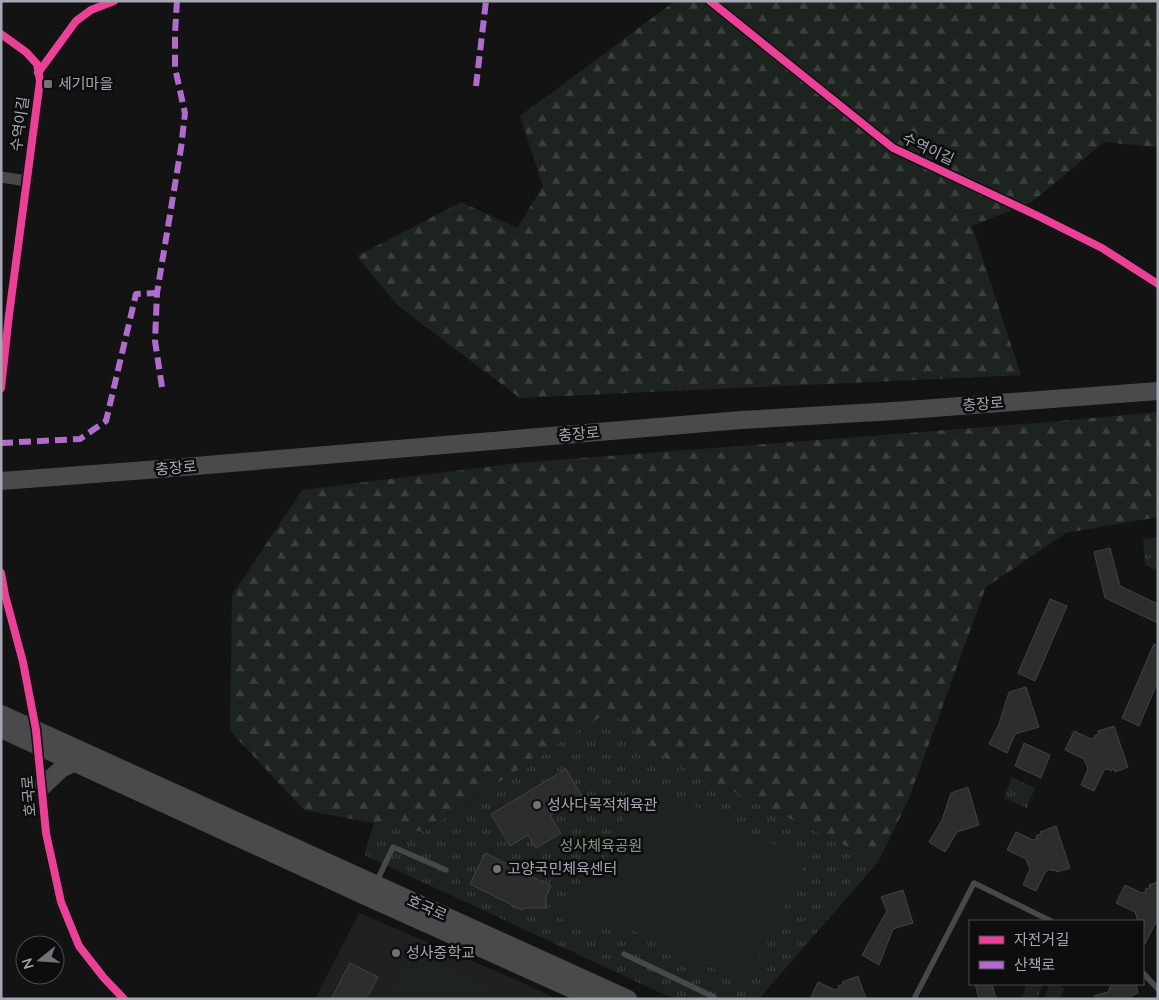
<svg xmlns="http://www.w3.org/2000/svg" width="1159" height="1000" font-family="'Nunito Sans','Noto Sans KR',sans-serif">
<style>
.built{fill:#202021}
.forest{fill:url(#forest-firs)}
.park{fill:url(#park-tufts)}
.pitch{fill:#1d231f}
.building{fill:#2d2d2e;stroke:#424246}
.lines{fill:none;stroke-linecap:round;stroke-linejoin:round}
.lane{stroke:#47484c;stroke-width:5.5}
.street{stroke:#47484c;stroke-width:11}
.primary{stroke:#4a4a4d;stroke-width:18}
.quiet{stroke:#b06ccc;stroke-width:6;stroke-dasharray:12 6;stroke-linecap:butt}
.cycleway-casing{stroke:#0d0d0e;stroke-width:11}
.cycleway{stroke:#ea4096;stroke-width:8}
.poi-dot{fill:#72737a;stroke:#0d0d0e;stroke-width:2}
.labels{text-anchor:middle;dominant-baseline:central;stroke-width:5;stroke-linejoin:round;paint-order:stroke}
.poi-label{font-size:15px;fill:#a5a7b2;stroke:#0d0d0e;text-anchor:start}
.street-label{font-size:15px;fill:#a5a7b2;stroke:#0d0d0e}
.park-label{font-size:15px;fill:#7e9b85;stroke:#0d0d0e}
</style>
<defs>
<pattern id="forest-firs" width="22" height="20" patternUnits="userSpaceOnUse" patternTransform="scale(1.25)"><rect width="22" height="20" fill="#1d231f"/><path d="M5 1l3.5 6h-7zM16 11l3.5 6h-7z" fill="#3b403d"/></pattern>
<pattern id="park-tufts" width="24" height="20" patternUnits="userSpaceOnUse" patternTransform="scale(1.25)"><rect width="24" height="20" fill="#1d231f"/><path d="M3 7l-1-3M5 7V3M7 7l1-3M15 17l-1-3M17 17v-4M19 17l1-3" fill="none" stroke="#3b403d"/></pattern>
</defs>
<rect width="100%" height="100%" fill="#131313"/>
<polygon class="built" points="359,913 517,980 556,999 315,999"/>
<g class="forest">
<polygon points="675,1 1158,1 1158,147 1104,142 1032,202 972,226 1021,375 520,398 398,306 357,256 461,202 517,228 543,186 520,116"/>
<polygon points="1158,412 1158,517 1066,533 986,587 908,801 878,862 667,759 609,712 421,832 304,810 230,731 232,595 302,490 517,463 1037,423"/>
</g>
<g class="park">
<polygon points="1158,537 1158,571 1145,565 1143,539"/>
<polygon points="609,711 667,759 878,862 759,999 674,999 364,855 374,823 422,832"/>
<polygon points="1012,777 1035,788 1027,808 1004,798"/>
<polygon points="1026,984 1043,984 1037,999 1022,998"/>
<polygon points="1049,984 1054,984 1064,988 1061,999 1044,999"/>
</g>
<g class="pitch">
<polygon points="642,782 808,860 746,984 603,916 594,935 558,917 567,898 582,905"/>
<polygon points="413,949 504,995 502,999 388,999"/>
</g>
<g class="building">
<polygon points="1110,548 1120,586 1158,604 1158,623 1105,598 1094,552"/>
<polygon points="1050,599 1067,606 1035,681 1018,673"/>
<polygon points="1154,644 1158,646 1158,681 1139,726 1122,718"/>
<polygon points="1026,687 1039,727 1015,734 1007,753 989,744 999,724 1009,692"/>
<polygon points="1114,726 1128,767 1115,772 1114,769 1110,771 1109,769 1104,770 1094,791 1081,785 1088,769 1084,759 1065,750 1074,731 1091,739 1095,738 1094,736 1099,734 1098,731"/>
<polygon points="1024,743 1050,755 1041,778 1015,766"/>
<polygon points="566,769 582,796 550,815 561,833 536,848 528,835 510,846 491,814"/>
<polygon points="968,787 979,825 957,832 945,852 929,842 942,820 951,793"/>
<polygon points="1056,826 1070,868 1057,872 1056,870 1052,871 1051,869 1046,871 1036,891 1023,885 1030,869 1026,859 1007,850 1016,832 1033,840 1037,839 1036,836 1041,834 1040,832"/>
<polygon points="485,853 551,886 546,897 546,908 523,908 522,910 470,884"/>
<polygon points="1158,882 1158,923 1155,924 1145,944 1143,943 1143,921 1138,921 1135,912 1116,903 1125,885 1142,893 1146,892 1145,889 1150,888 1149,885"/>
<polygon points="903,890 913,923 893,929 879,965 862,955 887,911 881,897"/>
<polygon points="350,963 378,977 366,999 331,999"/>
<polygon points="858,976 866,999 810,999 818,982 835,990 839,988 838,986 843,984 842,982"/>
<polygon points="975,984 992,984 996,999 979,999"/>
<polygon points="1111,984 1136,984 1138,993 1131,996 1129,999 1095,999 1094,996 1108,992"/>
</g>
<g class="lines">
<g class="lane">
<polyline points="376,883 393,847 446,870"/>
<polyline points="624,954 714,997 714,999"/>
<polyline points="1143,973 1158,989"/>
<polyline points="914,999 974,883 1051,921"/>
</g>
<g class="street">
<polyline points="710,1 893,148 1038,216 1102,248 1158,284"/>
<polyline points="1,34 26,52 37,64 40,81 9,315 1,388"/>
<polyline points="38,73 76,21 91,10 114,1"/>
<polyline points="1,177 27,181"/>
<polyline points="1,573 5,595 23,662 36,730 46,833 61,902 79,946 104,978 124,999"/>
</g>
<g class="primary">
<polyline points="1,481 160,469 741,420 894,411 1158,391"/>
<polyline points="1,714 628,999"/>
<polyline points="1,729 372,899 594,999"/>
<polyline points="42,787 61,769 75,762"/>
</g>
<g class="quiet">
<polyline points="476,86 486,1"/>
<polyline points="162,387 155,341 157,293 181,148 185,113 175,68 175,33 177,1"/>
<polyline points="1,443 80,439 106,421 136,294 157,293"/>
</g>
<defs>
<g id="cycleway">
<polyline points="710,1 893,148 1038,216 1102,248 1158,284"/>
<polyline points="1,34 26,52 37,64 40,81 9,315 1,388"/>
<polyline points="38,73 76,21 91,10 114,1"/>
<polyline points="1,573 5,595 23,662 36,730 46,833 61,902 79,946 104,978 124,999"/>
</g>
</defs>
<use href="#cycleway" class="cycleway-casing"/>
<use href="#cycleway" class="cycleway"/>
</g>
<g class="poi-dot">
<rect x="43" y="79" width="10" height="10" rx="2.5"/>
<circle cx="537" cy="805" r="5"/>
<circle cx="497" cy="869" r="5"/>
<circle cx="396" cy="953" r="5"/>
</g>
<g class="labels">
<g class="poi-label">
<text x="58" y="84">세기마을</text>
<text x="547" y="805">성사다목적체육관</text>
<text x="507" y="869">고양국민체육센터</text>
<text x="406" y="953">성사중학교</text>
</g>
<g class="street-label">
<text transform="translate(20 124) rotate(-82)">수역이길</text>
<text transform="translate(928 149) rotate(25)">수역이길</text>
<text transform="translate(983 404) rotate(-4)">충장로</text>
<text transform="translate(579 434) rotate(-5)">충장로</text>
<text transform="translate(176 468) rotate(-5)">충장로</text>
<text transform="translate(29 796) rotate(-95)">호국로</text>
<text transform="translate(427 908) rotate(24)">호국로</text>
</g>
<g class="park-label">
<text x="601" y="846">성사체육공원</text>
</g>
</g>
<rect width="1159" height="1000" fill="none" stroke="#a5a7b2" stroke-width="5"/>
<rect x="969" y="920" width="175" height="65" fill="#0d0d0e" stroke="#4a4b50"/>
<rect x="979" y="936" width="25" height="8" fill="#ea4096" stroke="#4a4b50"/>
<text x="1014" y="945" font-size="15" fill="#a5a7b2">자전거길</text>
<rect x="979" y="961" width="25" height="8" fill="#b06ccc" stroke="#4a4b50"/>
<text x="1014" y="970" font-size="15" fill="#a5a7b2">산책로</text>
<g transform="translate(40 960) rotate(253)"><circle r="24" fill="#0d0d0e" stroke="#4a4b50"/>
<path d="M0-4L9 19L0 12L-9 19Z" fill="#72737a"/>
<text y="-8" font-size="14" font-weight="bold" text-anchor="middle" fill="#a5a7b2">N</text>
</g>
</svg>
